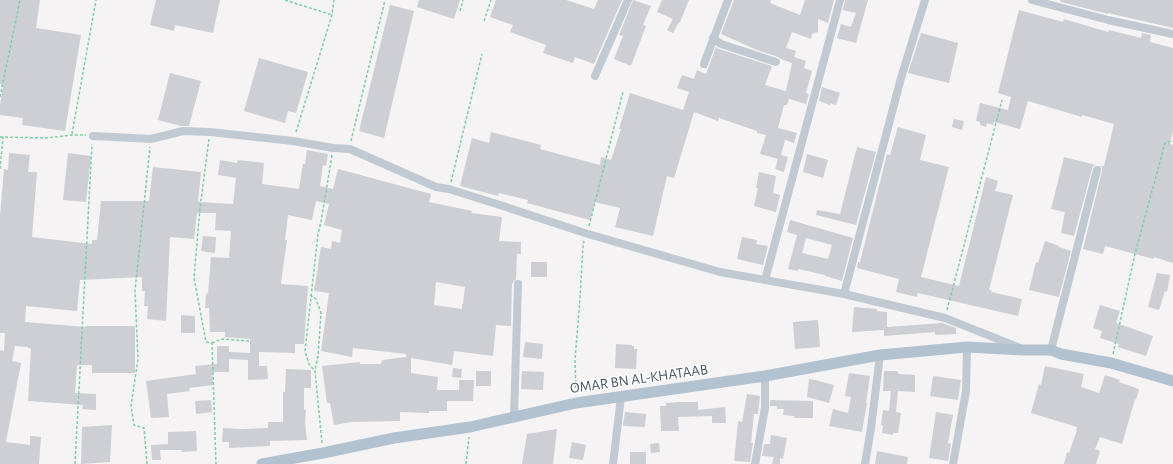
<svg xmlns="http://www.w3.org/2000/svg" width="1173" height="464" font-family="'Alegreya Sans',sans-serif">
<style>
.building{fill:#cdcfd5;fill-rule:evenodd}
.lines{fill:none;stroke-linecap:round;stroke-linejoin:round}
.path{stroke:#7ad0a6;stroke-width:1.5;stroke-dasharray:3 2;stroke-linecap:butt}
.minor{stroke:#c1cad2;stroke-width:8}
.major{stroke:#b3c2d1;stroke-width:11}
.labels{text-anchor:middle;dominant-baseline:central;stroke-width:3;stroke-linejoin:round;paint-order:stroke}
.street-label{font-size:15px;fill:#4a5661;stroke:#fff}
</style>
<rect width="100%" height="100%" fill="#f5f3f3"/>
<g class="building">
<polygon points="0,0 40,0 36,28 81,35 65,131 22,125 23,118 0,115 0,106 3,85 0,84"/>
<polygon points="156,0 220,0 213,33 175,25 174,31 150,25"/>
<polygon points="419,0 460,0 454,19 417,7"/>
<polygon points="496,0 566,0 594,9 598,0 622,0 594,64 575,57 573,63 543,53 546,45 510,32 513,25 490,17"/>
<polygon points="633,0 651,6 643,25 646,26 631,66 614,59 623,36 619,35"/>
<polygon points="662,0 689,0 680,22 679,22 673,33 667,30 673,19 657,12"/>
<polygon points="734,0 771,0 770,3 800,15 805,0 834,0 828,23 818,19 818,32 812,34 811,39 792,32 786,48 796,51 794,57 806,61 804,68 812,71 806,93 809,94 806,104 789,99 787,105 784,105 778,128 797,133 794,143 785,140 781,155 788,157 784,172 775,169 778,159 760,154 766,135 757,133 757,131 719,118 718,121 694,112 674,178 667,176 653,236 615,227 620,208 595,202 590,220 527,203 528,200 499,193 498,196 460,186 472,138 489,143 491,132 541,145 540,149 600,165 601,157 611,160 621,129 619,129 630,93 683,110 689,92 677,88 682,75 694,79 697,70 706,74 716,47 719,49 772,66 765,85 786,91 792,63 781,59 778,57 757,50 721,34"/>
<polygon points="845,0 868,0 856,43 837,38 841,24 851,27 856,13 843,10"/>
<polygon points="1060,0 1173,0 1173,28 1108,13 1108,14 1061,2"/>
<polygon points="390,5 414,11 384,138 359,131"/>
<polygon points="1019,10 1063,22 1064,19 1108,32 1109,30 1141,38 1142,33 1151,35 1150,42 1173,48 1173,131 1170,144 1173,145 1173,263 1154,257 1154,259 1105,246 1103,254 1083,249 1102,171 1102,168 1100,166 1104,166 1114,124 1082,115 1082,117 1028,101 1020,129 994,122 993,125 987,123 986,127 980,125 980,122 976,121 980,103 1008,110 1011,97 998,93"/>
<polygon points="921,33 958,43 949,83 908,73"/>
<polygon points="259,58 308,72 296,113 288,111 285,123 244,111"/>
<polygon points="170,73 201,81 189,126 181,126 158,120"/>
<polygon points="822,87 840,93 836,105 830,103 830,105 819,101"/>
<polygon points="954,119 964,121 962,130 952,127"/>
<polygon points="898,127 926,135 920,160 949,167 921,277 959,286 986,177 998,181 995,191 1013,195 989,290 992,290 991,292 1022,299 1018,316 918,293 917,297 896,292 899,279 857,268 858,262 860,262 887,154 890,155"/>
<polygon points="857,147 876,152 856,225 816,215 817,210 840,214"/>
<path d="M307,150l21,4 -2,12 -3,-1 -3,21 13,3 5,-20 93,25 -2,8 43,9 -1,2 31,4 -3,24 22,1v12h-4l-1,25 -2,2 -2,3 -1,42 -15,-1 -3,31 -39,-5 -2,14 -41,-7v15l27,4 -1,13h22v-10h15l-1,21h-26v10h-18v2l-29,-1v9l-48,1 -18,3 -4,-22h-3l-5,-37 38,-4v2h21l1,-4 24,-3v-3l-53,-6 -1,9 -31,-6 8,-58 -15,-2 5,-32 2,-12 10,2 1,-8 8,2 2,-13 -18,-5 5,-21 -13,-3 -4,19 -24,-5 -3,25h2l-6,42v2l27,2 -4,58h-9v9l-36,-1v14h8l1,13 -20,1v-20l-19,-1v13h-17l1,13 -24,3 1,3 -23,3 2,23 -18,1 -5,-37 50,-7 -1,-8 22,-2v-18h12v6l21,1v-14l-25,-2v-5h-15l-1,-24h-4l1,-15 2,1 3,-37 18,1 2,-27 -16,-1 1,-17h-19l-3,26 -24,-2 -4,84 -19,-2 1,-13h-4l1,-15h-3v-14l-62,3 -3,31 -51,-5 -1,16 61,5v-1h49v47h-43v-8h-15l-2,28 21,1v16l-14,-1 1,-4 -55,-4 3,-52 -3,-1v-1l-13,-1 -3,15 9,2 -15,79 24,3v-9l11,1 -2,27h-39v-114l4,1 1,-18h-5v-118l4,-46 4,1 1,-17 21,2 -2,17h9l-5,65 60,7v-4h5l4,-39h48l4,-34 48,5 -3,30 35,2 3,-26 -18,-3 2,-15 17,3 1,-3 26,3 -2,21 37,5 4,-25h2zM436,282l29,5 -2,17h-1v5l-28,-4z"/>
<polygon points="68,153 91,156 86,202 63,200"/>
<polygon points="807,154 828,160 823,178 803,172"/>
<polygon points="1064,157 1096,165 1093,166 1092,169 1074,236 1061,233 1065,212 1051,209"/>
<polygon points="759,172 776,176 773,193 780,195 776,212 754,206 758,188 756,188"/>
<path d="M790,220l63,18 -11,43 -17,-5v-1l-27,-6v2l-10,-2 9,-34 -10,-3zM806,238l26,7 -4,14 -26,-6z"/>
<polygon points="203,236 216,237 215,253 201,251"/>
<polygon points="742,237 757,240 756,244 768,246 763,265 737,259"/>
<polygon points="1045,241 1059,246 1059,247 1071,251 1059,297 1029,290 1036,262 1038,263"/>
<rect x="531" y="262" width="16" height="15"/>
<polygon points="1157,273 1170,275 1167,292 1165,291 1159,310 1148,307"/>
<polygon points="1100,305 1120,311 1116,323 1153,336 1146,356 1118,347 1119,344 1100,338 1102,331 1093,328"/>
<polygon points="854,307 877,309 877,311 887,312 887,327 942,323 956,328 956,334 935,335 935,332 884,336 884,330 852,332"/>
<polygon points="181,315 195,316 195,333 181,333"/>
<polygon points="818,320 820,347 795,349 793,322"/>
<polygon points="525,342 543,344 542,359 523,357"/>
<polygon points="616,344 632,345 632,346 634,346 634,349 637,349 636,369 615,368"/>
<polygon points="1045,366 1084,374 1081,387 1099,393 1105,375 1120,380 1119,382 1139,389 1136,400 1135,399 1122,444 1100,437 1095,449 1100,451 1096,464 1064,464 1067,452 1069,453 1077,430 1076,430 1077,427 1031,413 1039,384 1041,385"/>
<polygon points="453,368 462,369 461,378 452,377"/>
<polygon points="286,369 311,370 311,388 304,388 304,410 306,410 305,422 307,440 270,441 270,446 229,448 229,442 222,442 223,428 241,429 268,428 268,422 283,422 283,392 285,392"/>
<rect x="476" y="371" width="15" height="15"/>
<polygon points="522,371 544,372 543,390 521,389"/>
<polygon points="884,371 897,371 899,374 915,375 915,392 898,391 896,412 901,413 898,433 893,433 893,435 882,433 883,426 881,425 883,410 889,411 891,391 883,391"/>
<polygon points="849,373 870,376 866,403 867,403 862,432 829,426 833,409 848,413 851,397 845,396"/>
<polygon points="933,376 961,380 958,400 930,396"/>
<polygon points="809,379 815,380 834,385 829,403 807,397"/>
<polygon points="747,394 760,396 758,414 754,414 751,443 753,443 750,462 734,461 738,421 742,422"/>
<polygon points="211,400 212,412 196,414 195,401"/>
<polygon points="770,400 813,401 813,418 794,418 795,416 783,415 784,409 777,409 777,406 770,406"/>
<polygon points="678,402 698,402 698,410 725,407 726,423 712,423 712,416 678,417 679,431 661,431 660,406 666,406 666,403"/>
<polygon points="625,412 646,414 645,427 623,426"/>
<polygon points="936,412 953,415 948,443 951,444 948,461 929,458"/>
<polygon points="112,425 110,462 81,464 82,427"/>
<polygon points="557,429 553,464 522,464 527,434"/>
<polygon points="196,431 197,451 182,452 181,450 160,450 161,460 152,460 151,445 168,444 168,432"/>
<polygon points="771,435 787,438 783,459 780,458 780,464 772,464 774,457 762,456 764,444 770,444"/>
<polygon points="572,442 586,445 583,460 569,458"/>
<polygon points="659,443 660,452 651,453 650,444"/>
<polygon points="877,451 908,457 907,464 875,464"/>
<rect x="630" y="452" width="16" height="12"/>
</g>
<g class="lines">
<g class="path">
<polyline points="285,0 332,15"/>
<polyline points="460,11 463,0"/>
<polyline points="484,21 491,0"/>
<polyline points="0,97 20,0"/>
<polyline points="296,132 332,15 334,0"/>
<polyline points="72,134 96,0"/>
<polyline points="0,137 46,138 72,135 86,135"/>
<polyline points="209,139 200,208 194,278 206,342 212,343 216,464"/>
<polyline points="351,141 385,0"/>
<polyline points="0,169 3,137"/>
<polyline points="451,182 482,54"/>
<polyline points="589,226 623,92"/>
<polyline points="310,295 316,299 321,313 318,356 315,370"/>
<polyline points="947,310 1002,100"/>
<polyline points="212,343 222,339 249,341"/>
<polyline points="1113,354 1135,254 1165,143 1173,141"/>
<polyline points="576,393 575,360 580,298 583,245 584,241"/>
<polyline points="322,443 315,371 309,364 305,351 318,234 321,222 332,155"/>
<polyline points="75,464 92,144"/>
<polyline points="147,464 144,428 134,425 131,406 138,359 135,291 150,147"/>
<polyline points="466,464 469,437"/>
</g>
<g class="minor">
<polyline points="1032,0 1108,20 1173,34"/>
<polyline points="713,38 721,44 776,62"/>
<polyline points="704,64 728,0"/>
<polyline points="595,76 628,0"/>
<polyline points="93,136 151,139 183,131 210,132 293,141 333,148 350,149 436,187 449,189 509,208 588,234 720,272 844,294 945,318 1018,347"/>
<polyline points="765,280 840,0"/>
<polyline points="844,294 901,78 925,0"/>
<polyline points="1051,350 1097,170"/>
<polyline points="514,417 518,284"/>
<polyline points="613,464 621,397"/>
<polyline points="755,464 765,408 765,376"/>
<polyline points="865,464 871,428 880,355"/>
<polyline points="953,464 966,391 967,347"/>
</g>
<polyline class="major" points="262,464 323,453 394,438 470,427 576,403 765,376 880,355 967,347 1024,350 1051,350 1061,354 1111,363 1173,381"/>
</g>
<g class="labels">
<g class="street-label">
<text transform="translate(639 379) rotate(-8)">OMAR BN AL-KHATAAB</text>
</g>
</g>
</svg>
